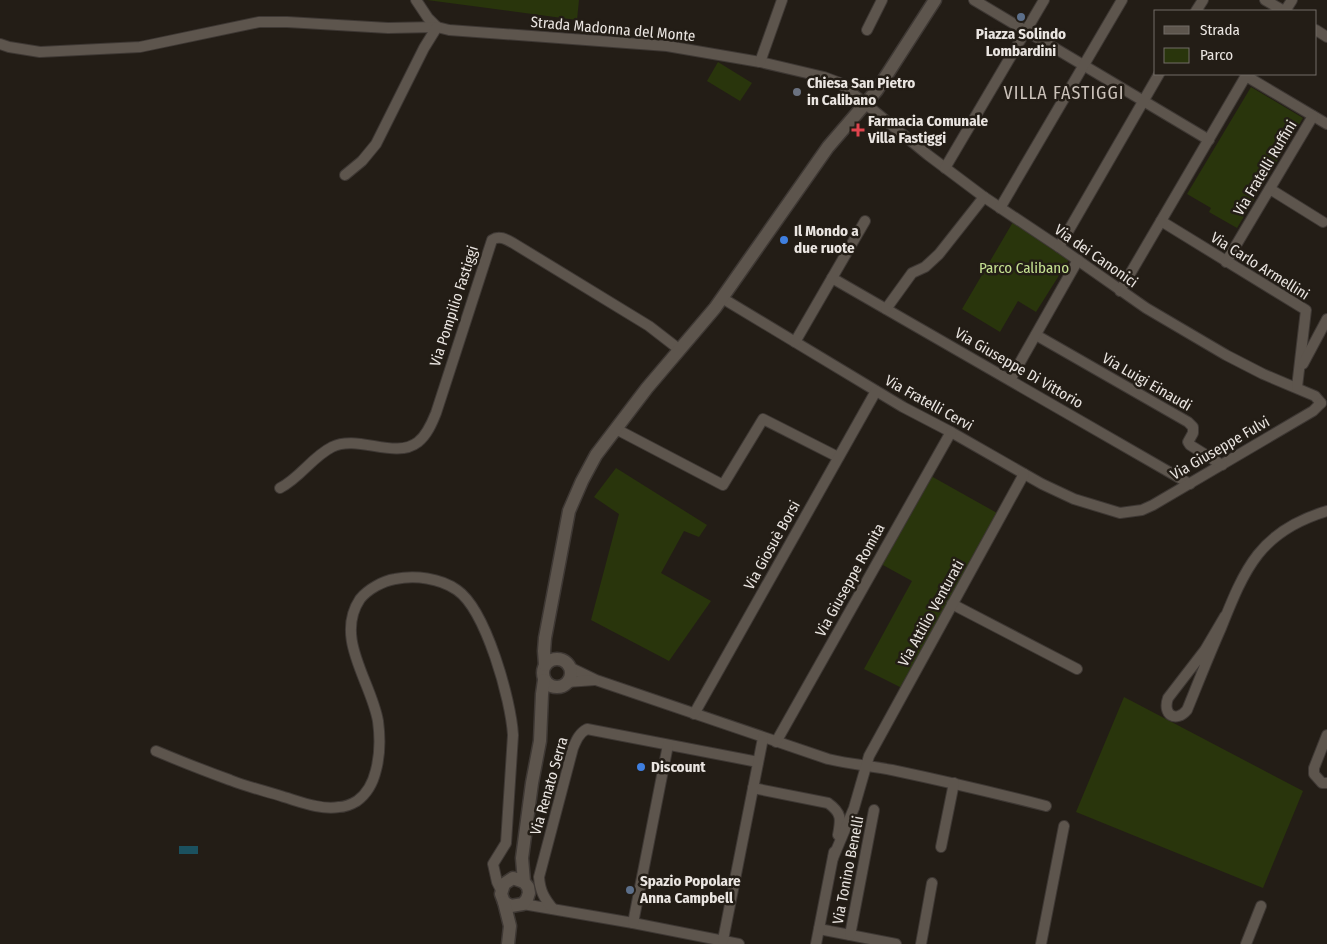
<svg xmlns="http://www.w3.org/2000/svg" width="1327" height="944" font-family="'Fira Sans Condensed',sans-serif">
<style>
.green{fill:#29350c}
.water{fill:#1b515f}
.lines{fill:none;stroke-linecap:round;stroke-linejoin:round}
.minor-casing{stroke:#3e3834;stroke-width:12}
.tertiary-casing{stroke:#3e3834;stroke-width:15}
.minor{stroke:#5d554d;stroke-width:10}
.tertiary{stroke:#5d554d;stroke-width:12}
.service-dot{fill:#5c6f8a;stroke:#231d16;stroke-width:2}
.worship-dot{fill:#6b7280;stroke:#231d16;stroke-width:2}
.health-dot{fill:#e0444e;stroke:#231d16;stroke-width:2}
.shop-dot{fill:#3f7fe0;stroke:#231d16;stroke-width:2}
.labels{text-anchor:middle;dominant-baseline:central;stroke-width:5;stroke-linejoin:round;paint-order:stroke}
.street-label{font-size:15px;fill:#eae5e1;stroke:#231d16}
.poi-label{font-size:15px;font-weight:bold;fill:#eae5e1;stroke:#231d16;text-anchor:start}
.park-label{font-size:15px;fill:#c5e092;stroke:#231d16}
.quarter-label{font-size:18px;letter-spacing:1px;fill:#cbc2ba;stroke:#231d16}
</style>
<rect width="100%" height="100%" fill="#231d16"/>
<g class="green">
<polygon points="427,0 579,0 577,20"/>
<polygon points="718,62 752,83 740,101 707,81"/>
<polygon points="1251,87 1303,118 1237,228 1209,212 1211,208 1187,194"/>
<polygon points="1013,222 1056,252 1070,258 1036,312 1018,301 1000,332 962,309"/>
<polygon points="616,468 707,525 699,537 684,531 661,573 711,601 669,661 591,620 619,514 594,497"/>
<polygon points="931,476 997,513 902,688 864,669 912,581 881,564"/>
<polygon points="1124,697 1303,791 1263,888 1076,812"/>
</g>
<rect class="water" x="179" y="846" width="19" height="8"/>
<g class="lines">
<defs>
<g id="minor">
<polyline points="416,0 428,18 437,27"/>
<polyline points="974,0 1209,140"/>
<polyline points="1265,0 1284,11"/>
<polyline points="1196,11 1203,0"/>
<polyline points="1285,11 1292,0"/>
<polyline points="867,30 882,0"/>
<polyline points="1316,30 1327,37"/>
<polyline points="0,44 9,47 40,52 140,47 259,22 287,22 388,28 437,27 449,30 667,46 760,62 824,77 840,83 928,155 984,197 1059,247 1146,308 1226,355 1263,374 1315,396 1321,403"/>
<polyline points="760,62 782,0"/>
<polyline points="1246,76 1327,124"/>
<polyline points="945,168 1044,0"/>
<polyline points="345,175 362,161 376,144 424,48 437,27"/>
<polyline points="1270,189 1323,222"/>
<polyline points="1000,208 1122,0"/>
<polyline points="1161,221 1306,310 1297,387"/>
<polyline points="1059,247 1159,74"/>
<polyline points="1226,262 1313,116"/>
<polyline points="832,278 1190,484"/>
<polyline points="1120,291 1247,74"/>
<polyline points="722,298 903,407 951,432 1042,484 1074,499 1120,513 1142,510 1153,505 1313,411 1321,403"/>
<polyline points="886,309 912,273 925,267 939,254 984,197"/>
<polyline points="1036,335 1188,422 1193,427 1193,433 1188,442 1190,445 1222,465"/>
<polyline points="795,342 865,221"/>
<polyline points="1303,364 1327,319"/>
<polyline points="1010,380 1078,260"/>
<polyline points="616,429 723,485 763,419 838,457"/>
<path d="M280,488c20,-10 32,-31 52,-41 26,-13 63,13 86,-5 9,-7 14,-19 18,-29l56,-173c7,-5 14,-1 21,3l136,83 31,24"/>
<polyline points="952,604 1077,669"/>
<path d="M1225,616l-20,34 -37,48c-6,17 8,25 19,12 11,-27 22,-55 34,-82 24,-60 39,-97 106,-117"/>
<path d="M569,667l27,13 232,79c21,5 43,7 64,11 52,11 103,23 154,36"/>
<polyline points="567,682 595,680"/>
<polyline points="694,714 876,391"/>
<polyline points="1327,735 1314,768 1314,774 1322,783 1327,783"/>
<polyline points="776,742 951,432"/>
<path d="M156,751c24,10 49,20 74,29 17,7 36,11 54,17 17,5 37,13 55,10 6,0 13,-3 18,-6 11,-8 16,-18 19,-31 4,-15 4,-34 2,-49 -7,-40 -44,-83 -18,-122 8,-10 23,-18 35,-20 20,-4 45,-1 62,11 29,20 54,110 56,145l-7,108 -13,21 4,18 4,8"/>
<path d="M753,788l75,15c14,10 13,16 10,32"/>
<polyline points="941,847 954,783"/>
<polyline points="833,858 854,808 869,756 1024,474"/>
<polyline points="523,904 633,923 739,944"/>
<path d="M553,909c-9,-11 -13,-18 -14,-32l34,-129c3,-7 6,-15 14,-19l171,33"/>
<polyline points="633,923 668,745"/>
<polyline points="819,929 896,944"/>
<polyline points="850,935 874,810"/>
<polyline points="723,940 763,738"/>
<polyline points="816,944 834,852"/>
<polyline points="921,944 932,883"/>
<polyline points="1041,944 1064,826"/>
<polyline points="1246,944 1261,906"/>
</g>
<g id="tertiary">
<circle cx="557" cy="673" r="14"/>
<polyline points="545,665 544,651 545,638 569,511 582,481 596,455 647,388 715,308 828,147 877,90 935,0"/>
<polyline points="524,882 513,878 504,884 501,894 504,902 511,906 523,904 527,899 529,893 528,887 524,882 522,858 532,783 540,741 542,694 544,680"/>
<polyline points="504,902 510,926 508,944"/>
</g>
</defs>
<use href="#minor" class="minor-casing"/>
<use href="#tertiary" class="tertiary-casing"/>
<use href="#minor" class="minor"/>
<use href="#tertiary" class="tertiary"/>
</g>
<g class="service-dot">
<circle cx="1021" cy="17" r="5"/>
<circle cx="630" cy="890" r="5"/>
</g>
<circle class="worship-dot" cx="797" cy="92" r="5"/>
<path class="health-dot" d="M855.5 122.5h5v5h5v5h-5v5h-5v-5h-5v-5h5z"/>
<g class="shop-dot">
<circle cx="784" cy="240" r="5"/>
<circle cx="641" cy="767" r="5"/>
</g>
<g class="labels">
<g class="street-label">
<text transform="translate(613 29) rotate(5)">Strada Madonna del Monte</text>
<text transform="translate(1265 168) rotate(-59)">Via Fratelli Ruffini</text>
<text transform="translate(1096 256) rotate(35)">Via dei Canonici</text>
<text transform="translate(1260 266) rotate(32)">Via Carlo Armellini</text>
<text transform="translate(454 306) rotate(-72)">Via Pompilio Fastiggi</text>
<text transform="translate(1019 368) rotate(30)">Via Giuseppe Di Vittorio</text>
<text transform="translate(1147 382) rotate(30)">Via Luigi Einaudi</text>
<text transform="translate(929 403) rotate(29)">Via Fratelli Cervi</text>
<text transform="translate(1220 448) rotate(-30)">Via Giuseppe Fulvi</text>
<text transform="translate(772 545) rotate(-61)">Via Giosuè Borsi</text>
<text transform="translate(850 580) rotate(-61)">Via Giuseppe Romita</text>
<text transform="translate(931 613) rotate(-61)">Via Attilio Venturati</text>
<text transform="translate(549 786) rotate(-74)">Via Renato Serra</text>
<text transform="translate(848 870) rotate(-79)">Via Tonino Benelli</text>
</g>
<g class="poi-label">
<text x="1021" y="34" text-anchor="middle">Piazza Solindo<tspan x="1021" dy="17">Lombardini</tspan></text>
<text x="807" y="83">Chiesa San Pietro<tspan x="807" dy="17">in Calibano</tspan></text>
<text x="868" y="121">Farmacia Comunale<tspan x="868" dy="17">Villa Fastiggi</tspan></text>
<text x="794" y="231">Il Mondo a<tspan x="794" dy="17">due ruote</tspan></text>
<text x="651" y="767">Discount</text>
<text x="640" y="881">Spazio Popolare<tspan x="640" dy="17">Anna Campbell</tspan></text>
</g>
<g class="park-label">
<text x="1024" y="268">Parco Calibano</text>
</g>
<g class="quarter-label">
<text x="1064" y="93">VILLA FASTIGGI</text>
</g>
</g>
<rect x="1154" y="10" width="162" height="65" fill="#231d16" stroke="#736d67"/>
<rect x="1164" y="26" width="25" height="8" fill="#5d554d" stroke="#736d67"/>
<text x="1200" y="35" font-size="15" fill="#eae5e1">Strada</text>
<rect x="1164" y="48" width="25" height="15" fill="#29350c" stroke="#736d67"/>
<text x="1200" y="60" font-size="15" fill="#eae5e1">Parco</text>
</svg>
